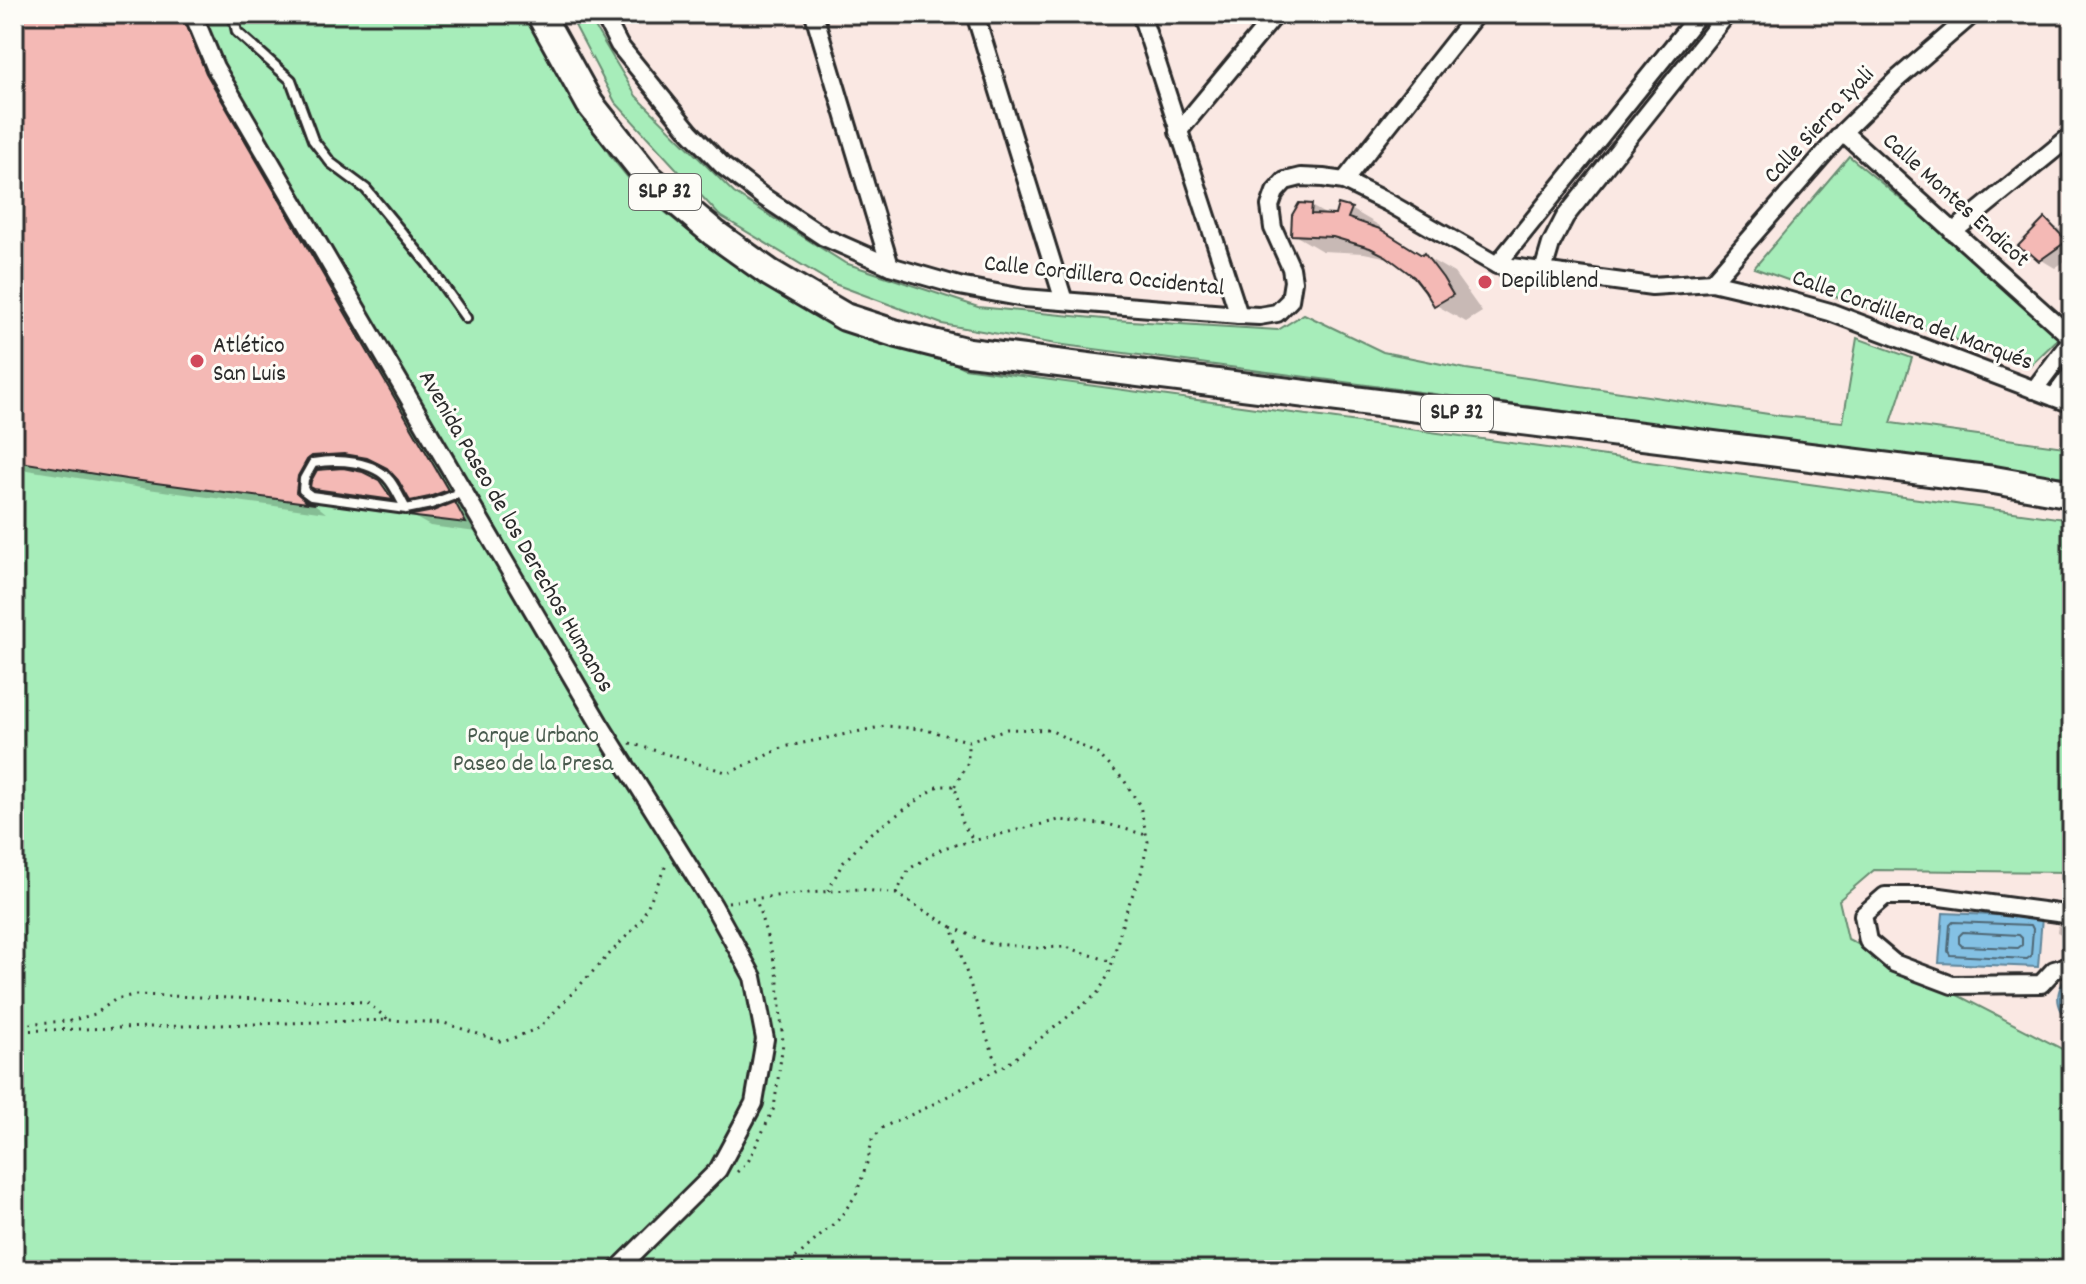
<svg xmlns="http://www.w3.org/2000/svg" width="2086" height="1284" font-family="Dekko,sans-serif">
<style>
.green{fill:#a7edba;stroke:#698c72;stroke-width:2}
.water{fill:#84c1e4;stroke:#60859a;stroke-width:2}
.shadow{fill:#0003}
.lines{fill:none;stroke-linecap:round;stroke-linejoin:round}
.shore{stroke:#4f6775;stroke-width:2}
.building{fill:#f4b9b5;stroke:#2b2b2b;stroke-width:2}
.lane-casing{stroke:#2b2b2b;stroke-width:14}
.street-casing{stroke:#2b2b2b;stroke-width:22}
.primary-casing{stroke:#2b2b2b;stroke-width:32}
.path{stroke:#2b2b2b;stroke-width:3;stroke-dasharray:2 6;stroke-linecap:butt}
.lane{stroke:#fdfcf7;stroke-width:8}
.street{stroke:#fdfcf7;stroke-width:16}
.primary{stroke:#fdfcf7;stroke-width:26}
.poi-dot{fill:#d1495b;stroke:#fdfcf7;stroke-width:3}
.labels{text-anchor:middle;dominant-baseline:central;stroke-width:6;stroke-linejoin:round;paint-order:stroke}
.shield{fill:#fdfcf7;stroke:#6a6a68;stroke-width:2}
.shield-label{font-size:22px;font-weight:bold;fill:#2b2b2b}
.street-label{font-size:24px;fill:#2b2b2b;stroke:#fdfcf7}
.poi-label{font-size:24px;fill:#2b2b2b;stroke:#fdfcf7;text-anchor:start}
.park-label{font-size:24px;fill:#4a5c4f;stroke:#fdfcf7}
</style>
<rect width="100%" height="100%" fill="#fae8e3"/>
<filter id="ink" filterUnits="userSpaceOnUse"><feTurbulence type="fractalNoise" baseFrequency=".0125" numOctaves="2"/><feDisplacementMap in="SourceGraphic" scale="16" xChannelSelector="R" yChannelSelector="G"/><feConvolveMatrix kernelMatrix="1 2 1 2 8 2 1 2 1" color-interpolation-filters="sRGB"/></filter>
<g filter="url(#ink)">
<g class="green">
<polygon points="14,14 525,14 611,157 639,191 702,242 712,249 964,368 2072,520 2072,872 1874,870 1839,900 1848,939 2072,1054 2072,1270 14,1270"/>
<polygon points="569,14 587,14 636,96 734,193 845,263 978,307 1114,320 1278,330 1304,314 1383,352 1466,369 1782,416 1843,422 1857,338 1912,358 1891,423 2072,448 2072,478 1056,344 942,324 832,283 719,215 615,102"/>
<polygon points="1849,156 2063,334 2030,366 1754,268"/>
</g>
<g class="water">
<polygon points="1943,913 2042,917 2038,967 1939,963"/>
<path d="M2072,974v47c-19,-13 -18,-34 0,-47z"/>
</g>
<g class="shadow">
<polygon points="14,14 208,14 203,19 202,30 467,501 456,505 475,516 484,533 430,526 414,517 434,513 411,500 400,479 391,469 365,465 333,466 326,471 378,481 397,508 336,500 317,489 316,505 326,513 148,489 14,468"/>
<polygon points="1311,206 1330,217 1336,217 1351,209 1380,226 1379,230 1454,273 1482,312 1466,322 1436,305 1415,276 1400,264 1384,257 1364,253 1322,251 1293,234"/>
<polygon points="2045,221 2059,229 2072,242 2072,256 2055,268 2030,253"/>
<polygon points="2058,926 2072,928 2072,938 2067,937 2057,932"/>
</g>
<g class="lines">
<g class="shore">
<polygon points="1953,922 2031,925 2033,929 2031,956 2027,959 1950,955 1948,951 1950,925"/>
<polygon points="1963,932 2019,935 2022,938 2022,945 2018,948 1962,946 1959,943 1959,936"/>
</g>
</g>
<g class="building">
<polygon points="14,14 182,14 206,73 448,490 429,497 410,501 398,480 387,468 367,458 344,454 312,456 307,460 298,476 296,492 307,502 315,504 126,479 14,461"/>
<polygon points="1299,203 1312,204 1311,214 1335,215 1338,204 1352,208 1348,218 1380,229 1422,255 1424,253 1443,278 1453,295 1434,306 1425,291 1414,277 1386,256 1370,248 1333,237 1291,235 1292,215"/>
<polygon points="2045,218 2067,241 2039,261 2030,253 2028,255 2018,246"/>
<polygon points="343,468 363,472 379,480 393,500 314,489 310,487 311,481 317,470"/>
<polygon points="455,502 466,523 408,516 433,511"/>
</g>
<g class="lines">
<defs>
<g id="lane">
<polyline points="233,14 237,32 291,80 313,140 331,163 366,189 427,263 466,318"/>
<path d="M406,509c-5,-9 -10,-20 -16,-28 -16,-21 -53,-22 -77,-18l-9,16 -1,11 8,6 95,13 25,-5 32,-12"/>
</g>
<g id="street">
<polyline points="193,14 215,67 599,723 713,905 753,977 765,1039 754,1103 718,1170 617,1270"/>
<polyline points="603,14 619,45 690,132 723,166 762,196 824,237 890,266 959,286 1024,298 1239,315 1259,316 1277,313 1290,300 1293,281 1291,268 1273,228 1270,206 1275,192 1285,181 1301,177 1323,178 1344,181 1387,202 1497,265 1652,286 1712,282 1776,297 1830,312 2072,404"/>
<polyline points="814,14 890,266"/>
<polyline points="975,14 1064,301"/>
<polyline points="1141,14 1239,315"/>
<polyline points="1178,132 1276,14"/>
<polyline points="1843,132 2072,338"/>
<polyline points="1344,181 1476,14"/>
<polyline points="1953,232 2072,135"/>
<polyline points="1497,265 1699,14"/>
<polyline points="1543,271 1551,244 1565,217 1727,14"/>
<polyline points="1712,282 1843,132 1896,80 1973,14"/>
<polyline points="2034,390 2072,339"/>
<polyline points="2054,397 2072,373"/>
<polyline points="2072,915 1933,896 1885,896 1863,915 1868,941 1894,963 1952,985 2041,984 2054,970 2072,965"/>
</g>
<polyline id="primary" points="540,14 590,104 648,177 714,233 770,273 845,317 894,333 969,352 1994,480 2072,494"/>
</defs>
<use href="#lane" class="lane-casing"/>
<use href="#street" class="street-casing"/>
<use href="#primary" class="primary-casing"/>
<g class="path">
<polyline points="630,743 729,773 784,747 885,726 922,729 968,741 1007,729 1050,730 1099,755 1124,780 1140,806 1148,842 1141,873 1125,914 1109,974 1097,994 1009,1063 924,1109 883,1127 872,1140 868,1160 856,1195 839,1219 782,1270"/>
<polyline points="955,786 968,762 968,741"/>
<polyline points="828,891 842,864 871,833 938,786 955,786 962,823 974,841"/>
<polyline points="896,894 909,869 943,848 1059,820 1111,825 1146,835"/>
<polyline points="728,902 784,895 859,889 896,894 952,927 988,1040 999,1068"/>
<polyline points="952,927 987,943 1034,948 1066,947 1113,962"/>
<polyline points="14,1028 34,1023 70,1021 95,1014 116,999 134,995 366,1002 389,1020"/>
<polyline points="14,1031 389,1020 444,1023 503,1042 539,1028 641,921 667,863"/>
<polyline points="737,1172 748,1162 774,1108 783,1043 777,971 756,899"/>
<polyline points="796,1270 807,1261"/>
</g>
<use href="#lane" class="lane"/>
<use href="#street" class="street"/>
<use href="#primary" class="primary"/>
</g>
</g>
<g class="poi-dot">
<circle cx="1485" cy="282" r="8"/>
<circle cx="197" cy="361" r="8"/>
</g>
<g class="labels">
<g class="shield">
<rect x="629" y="174" width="72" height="36" rx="6"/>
<rect x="1421" y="395" width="72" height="36" rx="6"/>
</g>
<g class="shield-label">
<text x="665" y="192">SLP 32</text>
<text x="1457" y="413">SLP 32</text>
</g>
<g class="street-label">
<text transform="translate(1820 126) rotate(-47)">Calle Sierra Iyali</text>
<text transform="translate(1955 201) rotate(42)">Calle Montes Endicot</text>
<text transform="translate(1104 277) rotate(6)">Calle Cordillera Occidental</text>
<text transform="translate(1912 321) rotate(20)">Calle Cordillera del Marqués</text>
<text transform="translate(515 532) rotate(60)">Avenida Paseo de los Derechos Humanos</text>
</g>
<g class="poi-label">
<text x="1501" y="282">Depiliblend</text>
<text x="213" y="347">Atlético<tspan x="213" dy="28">San Luis</tspan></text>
</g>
<g class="park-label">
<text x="533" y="737">Parque Urbano<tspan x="533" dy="28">Paseo de la Presa</tspan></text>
</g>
</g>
<rect width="2086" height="1284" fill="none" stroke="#fdfcf7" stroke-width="48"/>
<rect x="24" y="24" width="2038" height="1236" fill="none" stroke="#2b2b2b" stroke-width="3" filter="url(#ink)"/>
</svg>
